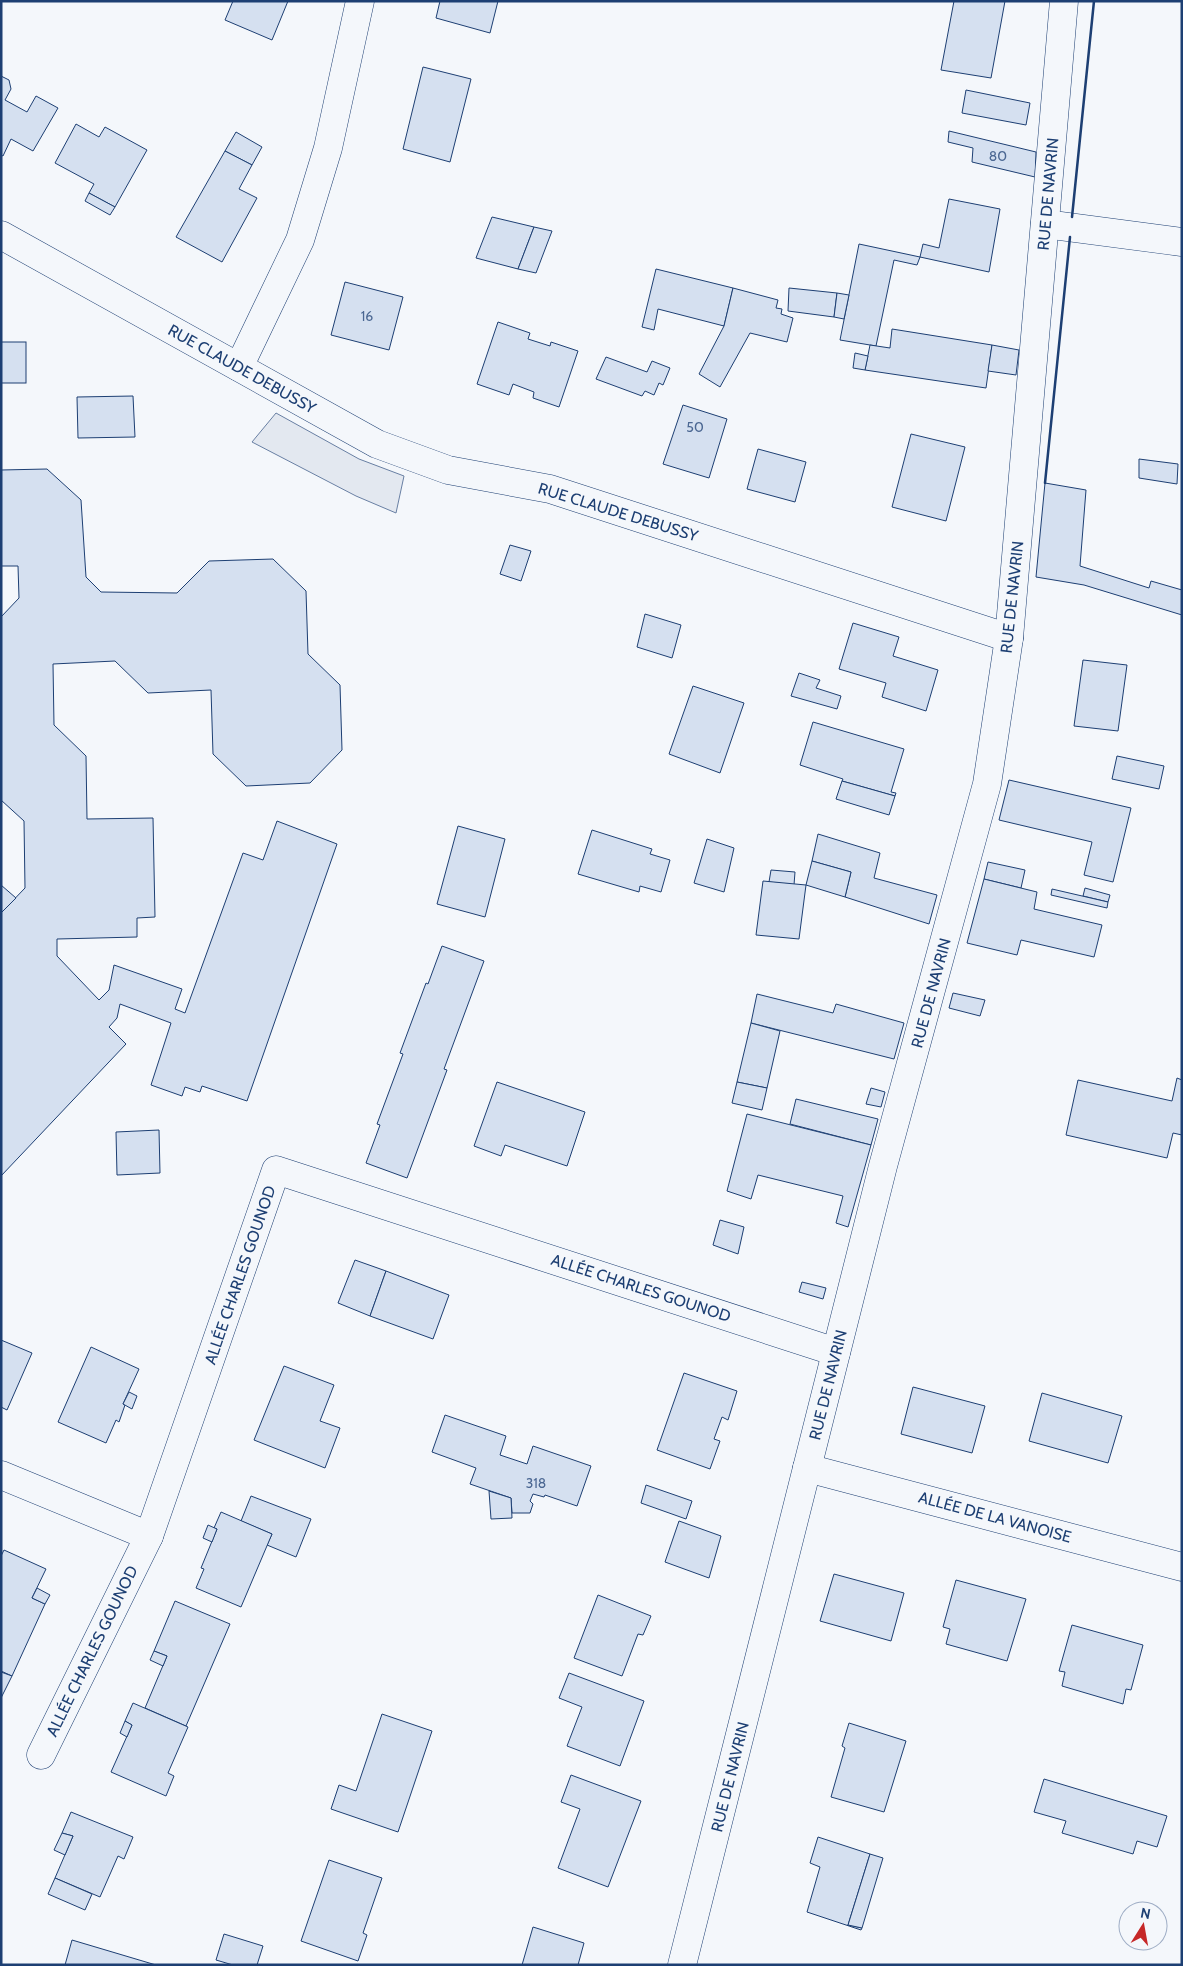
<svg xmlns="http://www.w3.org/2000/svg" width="1183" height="1966" font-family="Cabin,sans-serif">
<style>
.parking{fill:#e3e8f0;stroke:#687fa3}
.building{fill:#d5e0f0;stroke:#1d3f73}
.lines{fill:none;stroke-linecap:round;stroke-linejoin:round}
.street-casing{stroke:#1d3f73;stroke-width:29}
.street{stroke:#f4f7fb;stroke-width:28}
.wall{stroke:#1d3f73;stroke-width:2.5}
.labels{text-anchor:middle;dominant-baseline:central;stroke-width:4;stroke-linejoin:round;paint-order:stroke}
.number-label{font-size:14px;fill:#4b6792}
.street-label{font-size:16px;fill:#1d3f73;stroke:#f4f7fb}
</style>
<rect width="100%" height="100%" fill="#f4f7fb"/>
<polygon class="parking" points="276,413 359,459 404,476 396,513 356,496 252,442"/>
<g class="building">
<polygon points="233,1 288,1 272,40 225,20"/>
<polygon points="440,1 498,1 490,33 436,18"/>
<polygon points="954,1 1005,1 991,78 941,70"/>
<polygon points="423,67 471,79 450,162 403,149"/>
<polygon points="1,76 9,80 11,89 5,100 27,112 36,96 58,108 33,151 11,139 3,156 1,155"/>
<polygon points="966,90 1030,103 1026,125 962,113"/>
<polygon points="76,124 99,137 105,127 147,150 115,207 89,193 94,184 55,163"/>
<polygon points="949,131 1036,152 1035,177 972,162 973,148 948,142"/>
<polygon points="236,132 262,147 252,165 225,151"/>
<polygon points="225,151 252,165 239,189 257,198 222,262 176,237"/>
<polygon points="89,193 115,207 110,215 85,201"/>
<polygon points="949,199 1000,209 989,272 920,257 923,244 939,248"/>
<polygon points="492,217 534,227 518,269 476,258"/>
<polygon points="534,227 552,231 536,273 518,269"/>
<polygon points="859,244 920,257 917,265 894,260 876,346 840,340"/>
<polygon points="656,269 733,288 724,326 658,309 654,330 642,327"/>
<polygon points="345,282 403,297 389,350 331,335"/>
<polygon points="733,288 778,300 776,308 782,309 781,314 793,318 787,342 750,333 720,387 699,374 724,326"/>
<polygon points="789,288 837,293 834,317 788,311"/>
<polygon points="837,293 849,295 844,319 834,317"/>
<polygon points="498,322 530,333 528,339 550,346 551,342 578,351 559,407 533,398 534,392 513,384 509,395 477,384"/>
<polygon points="892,329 992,345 986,388 865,370 870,345 890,348"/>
<rect x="1" y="342" width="25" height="41"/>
<polygon points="992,345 1019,350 1016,375 988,371"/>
<polygon points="855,353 868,356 865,370 853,368"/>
<polygon points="606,357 647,372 652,361 670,368 663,385 659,383 654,395 645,391 642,396 596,379"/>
<polygon points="133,396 135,437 78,438 77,397"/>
<polygon points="683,405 727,419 709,478 663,464"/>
<polygon points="911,434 965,447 946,521 892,507"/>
<polygon points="758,449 806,462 795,502 747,489"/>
<polygon points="1139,459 1178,464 1177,484 1139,478"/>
<polygon points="47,469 81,500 86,577 101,592 177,593 209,561 273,559 306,591 308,654 340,685 342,750 310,783 246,786 213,754 211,690 148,693 115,661 53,664 54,725 86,756 87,819 153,818 155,917 137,918 137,937 57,939 57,956 99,1000 109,990 114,965 182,989 175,1009 185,1013 243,853 263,860 277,821 337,844 247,1101 202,1086 200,1092 185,1087 182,1096 151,1085 171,1023 120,1004 117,1018 109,1027 126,1044 1,1176 1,913 25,888 24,821 1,800 1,617 19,598 18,566 1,566 1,470"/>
<polygon points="1045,483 1086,490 1080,566 1149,588 1151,581 1182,590 1182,615 1084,585 1036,577"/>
<polygon points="510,545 531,551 521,581 500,574"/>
<polygon points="645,614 681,625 672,658 637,647"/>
<polygon points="853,623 899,637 893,656 938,670 926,711 882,697 886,683 839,669"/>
<polygon points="1083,660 1127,665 1118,731 1074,726"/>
<polygon points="799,673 820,680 816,688 841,696 837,709 791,696"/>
<polygon points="693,686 744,703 720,773 669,754"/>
<polygon points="813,722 904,749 891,792 896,793 895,796 842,781 843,779 800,765"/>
<polygon points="1117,756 1164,766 1159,789 1112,779"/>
<polygon points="1009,780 1131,808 1113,882 1084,875 1092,842 999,820"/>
<polygon points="842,781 895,796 889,815 836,799"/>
<polygon points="458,826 505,839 485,917 437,904"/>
<polygon points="592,830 652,849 650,854 670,860 661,892 640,886 639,892 578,874"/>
<polygon points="818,834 880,853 874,878 937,895 929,924 845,897 851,872 812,861"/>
<polygon points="707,839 734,848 724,892 694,883"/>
<polygon points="812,861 851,872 845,897 806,885"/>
<polygon points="988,862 1025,870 1021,888 984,879"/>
<polygon points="771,870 795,872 794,885 769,882"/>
<polygon points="984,879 1037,892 1034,909 1102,925 1094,957 1021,940 1017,955 967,943"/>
<polygon points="763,881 806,885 799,939 756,935"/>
<polygon points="1,885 16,898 1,913"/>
<polygon points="1085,888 1110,895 1108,902 1083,896"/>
<polygon points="1052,889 1108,902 1107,908 1051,895"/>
<polygon points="442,946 484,961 444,1069 447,1070 407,1178 366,1163 380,1125 377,1124 403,1054 400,1053 426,983 428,984"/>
<polygon points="953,993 985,1000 980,1016 949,1008"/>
<polygon points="757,994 833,1013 836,1004 904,1023 894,1059 751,1023"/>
<polygon points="751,1023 780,1031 767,1088 737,1082"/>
<polygon points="1177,1078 1182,1080 1182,1135 1173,1133 1167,1158 1066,1135 1078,1080 1172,1101"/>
<polygon points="497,1082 585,1112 567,1166 505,1145 501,1156 474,1146"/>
<polygon points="737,1082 767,1088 762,1110 732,1103"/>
<polygon points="871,1088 885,1092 881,1107 866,1104"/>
<polygon points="796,1099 878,1119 871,1145 790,1124"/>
<polygon points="747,1114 871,1145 848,1227 836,1223 843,1196 758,1175 751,1199 727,1191"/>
<polygon points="159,1130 160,1173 117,1175 116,1132"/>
<polygon points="720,1220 744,1227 738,1254 713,1245"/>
<polygon points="355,1260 386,1271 370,1316 338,1303"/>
<polygon points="386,1271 449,1295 433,1339 370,1316"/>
<polygon points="802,1282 826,1288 823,1299 799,1292"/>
<polygon points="1,1340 32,1353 7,1410 1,1407"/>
<polygon points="91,1347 139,1369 123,1404 125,1405 119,1422 116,1420 106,1443 58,1422"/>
<polygon points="284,1366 334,1385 320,1421 340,1428 325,1468 254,1440"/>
<polygon points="684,1373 737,1391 728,1420 722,1417 714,1439 720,1441 710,1469 657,1450"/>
<polygon points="913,1387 985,1406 972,1453 901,1434"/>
<polygon points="129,1392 137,1396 132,1409 123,1404"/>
<polygon points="1042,1393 1122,1416 1108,1463 1029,1441"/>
<polygon points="445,1415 506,1436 500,1455 527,1464 533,1446 591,1466 577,1506 545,1495 544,1497 533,1494 530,1501 533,1504 530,1513 512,1513 511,1498 470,1484 476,1468 432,1452"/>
<polygon points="646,1485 692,1501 686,1519 641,1503"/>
<polygon points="489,1491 511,1498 512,1518 491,1519"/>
<polygon points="251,1496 311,1519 296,1557 267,1545 272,1534 241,1521"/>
<polygon points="221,1512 272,1534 241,1607 196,1588 204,1569 201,1568 217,1529 214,1528"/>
<polygon points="679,1521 721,1536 709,1578 665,1562"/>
<polygon points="208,1525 217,1529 212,1542 203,1538"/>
<polygon points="4,1550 46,1569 32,1598 45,1604 12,1676 1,1671 1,1556"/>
<polygon points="834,1574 904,1593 891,1641 820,1621"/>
<polygon points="956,1580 1026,1599 1007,1661 946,1644 950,1629 943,1627"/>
<polygon points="37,1588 50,1595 45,1604 32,1598"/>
<polygon points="598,1595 651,1616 643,1635 638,1634 622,1676 574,1658"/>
<polygon points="175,1601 230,1624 186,1726 145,1708 167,1656 154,1651"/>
<polygon points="1072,1625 1143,1645 1131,1690 1126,1689 1123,1704 1062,1686 1065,1672 1059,1671"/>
<polygon points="154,1651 167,1656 163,1666 150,1660"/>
<polygon points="1,1672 12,1676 1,1698"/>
<polygon points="569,1673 644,1701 620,1766 567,1746 582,1707 559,1698"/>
<polygon points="133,1703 188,1727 168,1773 174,1776 166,1796 111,1772 132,1725 125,1721"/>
<polygon points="382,1714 432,1731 398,1832 331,1809 339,1785 356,1791"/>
<polygon points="125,1721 132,1725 127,1737 120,1733"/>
<polygon points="849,1723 906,1741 884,1812 831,1797 845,1748 842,1746"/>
<polygon points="571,1775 641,1801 608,1887 558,1868 580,1809 561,1802"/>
<polygon points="1044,1779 1167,1816 1157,1847 1137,1841 1133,1854 1062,1833 1066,1821 1034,1812"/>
<polygon points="71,1812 133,1837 124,1859 118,1856 100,1897 55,1878 73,1836 62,1833"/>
<polygon points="62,1833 73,1836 65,1855 54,1850"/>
<polygon points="818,1837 870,1854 848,1925 862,1928 861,1930 807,1912 820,1867 810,1863"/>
<polygon points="870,1854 883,1858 862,1928 848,1925"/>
<polygon points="329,1860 382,1878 363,1933 367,1935 358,1961 301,1941"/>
<polygon points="55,1878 92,1894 85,1910 48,1894"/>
<polygon points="533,1927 584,1943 578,1965 522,1965"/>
<polygon points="224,1934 263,1946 257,1965 233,1965 216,1960"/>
<polygon points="72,1940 156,1965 65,1965"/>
</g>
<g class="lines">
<defs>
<g id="street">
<polyline points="1045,224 1182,242"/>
<polyline points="1,235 377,444 448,470 550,489 1009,638"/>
<polyline points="239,367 300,240 328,148 360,1"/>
<polyline points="807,1468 1182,1567"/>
<polyline points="1,1475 149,1536"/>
<polyline points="41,1755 149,1536 276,1170 836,1352"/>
<polyline points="682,1965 883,1166 987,784 1009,638 1064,1"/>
</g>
</defs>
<use href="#street" class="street-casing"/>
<use href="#street" class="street"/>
<g class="wall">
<polyline points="1072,217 1094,1"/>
<polyline points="1045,483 1070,237"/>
</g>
</g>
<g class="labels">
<g class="number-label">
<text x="998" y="156">80</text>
<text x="367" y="316">16</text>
<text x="695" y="427">50</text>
<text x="536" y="1483">318</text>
</g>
<g class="street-label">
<text transform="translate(1048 194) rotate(-85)">RUE DE NAVRIN</text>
<text transform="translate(242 369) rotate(29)">RUE CLAUDE DEBUSSY</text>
<text transform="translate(618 512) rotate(17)">RUE CLAUDE DEBUSSY</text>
<text transform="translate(1012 597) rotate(-84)">RUE DE NAVRIN</text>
<text transform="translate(931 993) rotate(-75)">RUE DE NAVRIN</text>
<text transform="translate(240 1275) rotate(-71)">ALLÉE CHARLES GOUNOD</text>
<text transform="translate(641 1288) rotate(18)">ALLÉE CHARLES GOUNOD</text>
<text transform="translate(828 1385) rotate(-76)">RUE DE NAVRIN</text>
<text transform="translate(995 1517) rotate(15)">ALLÉE DE LA VANOISE</text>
<text transform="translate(92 1651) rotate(-64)">ALLÉE CHARLES GOUNOD</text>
<text transform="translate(730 1777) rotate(-76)">RUE DE NAVRIN</text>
</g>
</g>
<rect width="1183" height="1966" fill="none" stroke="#1d3f73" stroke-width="5"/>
<g transform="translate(1143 1926) rotate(11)"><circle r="24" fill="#f4f7fb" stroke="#9eadc5"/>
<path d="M0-4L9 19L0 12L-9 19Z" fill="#c62828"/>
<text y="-8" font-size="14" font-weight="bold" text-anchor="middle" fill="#1d3f73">N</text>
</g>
</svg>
